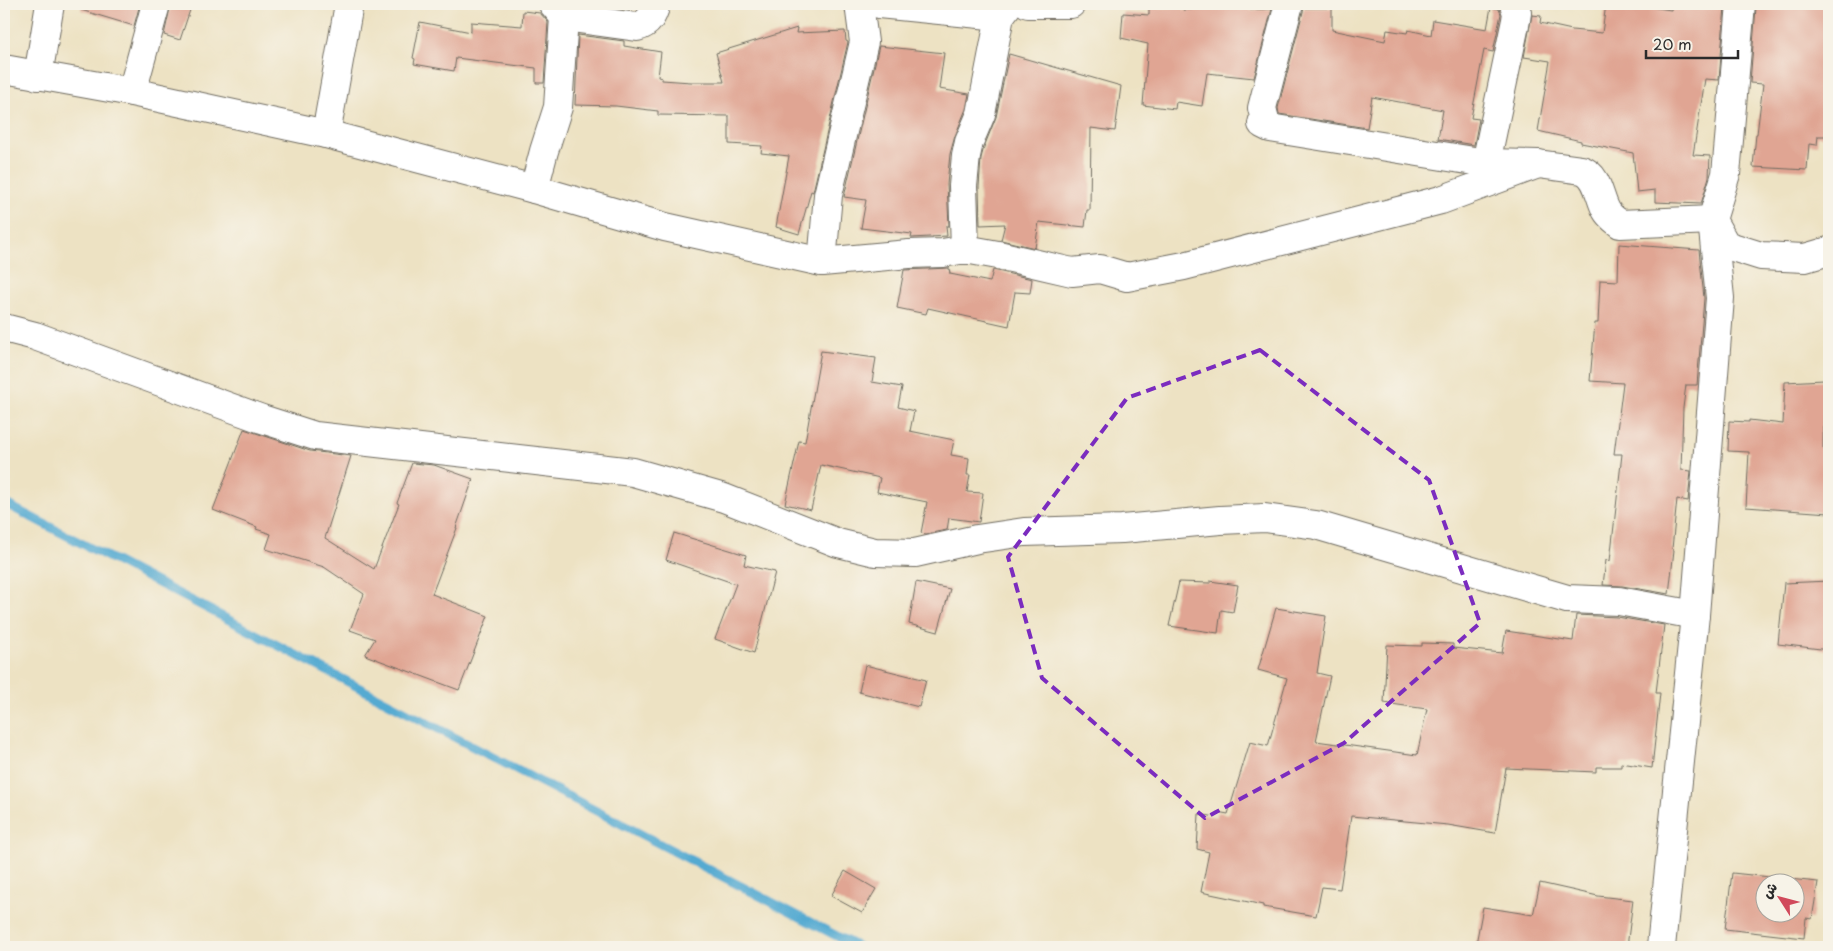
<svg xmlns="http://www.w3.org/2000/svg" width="1833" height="951" font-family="'Playpen Sans','Playpen Sans Arabic',sans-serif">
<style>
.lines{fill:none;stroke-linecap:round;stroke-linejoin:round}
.stream{stroke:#55aad1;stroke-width:9}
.building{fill:#e0a593;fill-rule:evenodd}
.minor-casing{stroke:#6f6b60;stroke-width:30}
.minor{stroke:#fff;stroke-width:28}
.marked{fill:none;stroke:#7b2cbf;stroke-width:4;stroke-dasharray:10 6;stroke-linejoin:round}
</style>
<rect width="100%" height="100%" fill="#f7f3e8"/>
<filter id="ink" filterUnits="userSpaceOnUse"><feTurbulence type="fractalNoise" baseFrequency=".02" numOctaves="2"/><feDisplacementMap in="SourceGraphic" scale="10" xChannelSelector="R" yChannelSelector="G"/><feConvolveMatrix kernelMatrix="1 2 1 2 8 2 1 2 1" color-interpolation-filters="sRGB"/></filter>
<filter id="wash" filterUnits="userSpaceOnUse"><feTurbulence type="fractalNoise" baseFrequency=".0096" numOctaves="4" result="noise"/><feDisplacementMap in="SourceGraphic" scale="20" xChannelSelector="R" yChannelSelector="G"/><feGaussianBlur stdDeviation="1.12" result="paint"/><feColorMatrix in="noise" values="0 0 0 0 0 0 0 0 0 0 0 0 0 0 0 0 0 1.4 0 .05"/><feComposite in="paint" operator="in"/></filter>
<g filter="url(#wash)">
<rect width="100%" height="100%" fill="#ede2c3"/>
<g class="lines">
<polyline class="stream" points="4,503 858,947"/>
</g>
<g id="blocks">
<g class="building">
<polygon points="82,4 140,4 134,26 81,10"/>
<polygon points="171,4 192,4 180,40 164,35"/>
<polygon points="1606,4 1630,4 1671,10 1672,4 1725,6 1719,80 1705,79 1693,155 1710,156 1709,177 1701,204 1655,202 1655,190 1637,192 1633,153 1581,143 1581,141 1538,131 1550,61 1524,57 1532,15 1541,16 1540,23 1572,30 1602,33"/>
<polygon points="1763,4 1829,4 1829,48 1824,108 1829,108 1829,136 1818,136 1817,145 1809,144 1807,170 1753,167 1756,134 1757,134 1763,84 1750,83 1756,7 1763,7"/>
<polygon points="1183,7 1183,10 1249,7 1250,10 1272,9 1254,78 1207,73 1202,106 1176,102 1175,109 1143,105 1148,44 1121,38 1123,13 1149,15 1149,8"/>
<polygon points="1491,7 1499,9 1501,14 1493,52 1484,50 1471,118 1479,119 1474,145 1438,139 1443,110 1372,97 1367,128 1279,114 1278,108 1304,8 1332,8 1332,30 1385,41 1387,30 1407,33 1408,30 1431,35 1433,20 1487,29"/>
<polygon points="523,11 540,13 548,22 544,83 536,83 536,68 456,58 454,71 414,64 415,59 413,58 420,22 471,32 471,22 522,26"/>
<polygon points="797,28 796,33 845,31 846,41 848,42 813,192 811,191 799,234 776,227 789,156 761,153 762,146 729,144 729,116 658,115 658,111 616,106 575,105 578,35 624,41 624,46 661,52 658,77 662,78 662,80 691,82 724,82 716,53"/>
<polygon points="879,46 944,53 939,89 969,94 966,109 955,136 950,154 947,184 949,226 946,226 947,236 911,238 912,234 861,228 866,200 844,197"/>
<polygon points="1009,54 1121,86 1115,131 1091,128 1090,210 1087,210 1085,227 1039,222 1035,248 1001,240 1005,224 980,225 979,187 981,158 984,147 996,117"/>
<polygon points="1619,244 1699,250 1704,298 1697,385 1686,385 1683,408 1681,470 1691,471 1688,501 1677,499 1672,549 1674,550 1669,594 1622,586 1603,585 1606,560 1610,561 1622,454 1614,454 1623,383 1590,381 1595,323 1598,323 1600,280 1618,281"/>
<polygon points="949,268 950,274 990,282 993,270 1032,279 1030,293 1015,292 1009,326 928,308 926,314 897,308 904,270"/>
<polygon points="821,351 876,358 872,382 902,387 898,407 914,411 910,431 954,440 951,455 969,458 967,475 970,475 967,492 983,493 979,522 949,518 947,530 926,534 921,533 927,502 877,492 880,478 821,465 811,510 785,504 799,441 805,442"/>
<polygon points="1824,380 1823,449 1829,446 1829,513 1746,507 1749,452 1728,451 1729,421 1749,422 1749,420 1783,424 1785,382"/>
<polygon points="244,429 310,451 351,456 325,538 374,569 399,504 397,503 412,463 434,465 473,479 456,528 457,528 432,594 488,616 459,690 365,655 375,639 350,630 364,594 324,567 266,549 271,534 256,529 257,527 213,510"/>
<polygon points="674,533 746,555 744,565 775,572 754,653 715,639 736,584 666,560"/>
<polygon points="1210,581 1238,585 1233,612 1221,610 1218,633 1169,626 1179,582 1210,583"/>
<polygon points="1829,581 1829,650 1778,644 1784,583"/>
<polygon points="916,582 950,589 938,632 909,624"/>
<polygon points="1276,608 1326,616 1317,673 1330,676 1316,741 1417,755 1427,709 1384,703 1387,645 1422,646 1422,643 1453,644 1453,648 1502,653 1506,631 1573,641 1576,615 1617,617 1664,625 1656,693 1660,693 1652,768 1621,763 1621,767 1596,767 1596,772 1506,768 1495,833 1448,825 1351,816 1340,889 1322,887 1316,916 1263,907 1263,905 1201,892 1209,852 1197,849 1199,814 1216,817 1217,812 1228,814 1250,742 1268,746 1287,678 1258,670"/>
<polygon points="865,665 926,680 919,707 859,692"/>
<polygon points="845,871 876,889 862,913 831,896"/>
<path d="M1732,873l86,9 -6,37 -6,-1 -2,20 -79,-9zM1766,884h30v30h-30z"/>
<polygon points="1540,883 1598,896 1633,900 1627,947 1494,947 1476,944 1483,907 1533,915"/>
</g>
</g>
</g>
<g filter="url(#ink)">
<use href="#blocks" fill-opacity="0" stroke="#6f6b60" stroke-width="1"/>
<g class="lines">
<defs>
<g id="minor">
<polyline points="879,4 1000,16"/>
<polyline points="1028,4 1071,4"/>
<path d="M1289,4l-27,104 2,8 -2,8 8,4 216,35 52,1 44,6c16,5 17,27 24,40 3,6 9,10 14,14l92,-4"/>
<path d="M564,17l73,10c12,-3 16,-12 19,-23"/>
<polyline points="4,69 132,92 326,134 534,189 665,227 822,262 909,254 943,253 965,249 998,255 1072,272 1100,269 1127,277 1184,266 1441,200 1538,164"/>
<polyline points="38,76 50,4"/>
<polyline points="132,92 156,4"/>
<polyline points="326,134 349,4"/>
<polyline points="1486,163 1516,20 1517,13 1514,4"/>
<polyline points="534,189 544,151 558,107 564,17 553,4"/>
<polyline points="1712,220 1726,245 1761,256 1805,258 1829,251"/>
<polyline points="965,249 963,186 966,156 969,142 981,114 1000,16 1009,4"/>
<polyline points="822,262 828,195 864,42 859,4"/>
<polyline points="4,328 35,336 262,419 315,436 633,472 724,498 838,543 875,552 915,553 977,539 1024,532 1122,529 1220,520 1265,518 1316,525 1567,599 1619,601 1695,615"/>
<polyline points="1661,947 1695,615 1720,298 1712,220 1726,174 1741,4"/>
</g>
</defs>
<use href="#minor" class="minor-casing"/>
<use href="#minor" class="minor"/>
</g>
</g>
<path class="marked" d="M1260,350l169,130 51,143 -136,120 -139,75 -163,-140 -34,-121 119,-159z"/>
<rect width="1833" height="951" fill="none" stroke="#f7f3e8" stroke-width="20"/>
<g transform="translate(1780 898) rotate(306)"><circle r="24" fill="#f7f3e8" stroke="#a5a39c"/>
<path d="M0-4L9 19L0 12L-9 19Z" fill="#d1495b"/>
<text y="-8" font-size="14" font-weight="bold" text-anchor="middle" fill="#2b2b2b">ش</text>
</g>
<path d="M1646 50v8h92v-8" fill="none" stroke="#2b2b2b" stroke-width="2.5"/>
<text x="1653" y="50" font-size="15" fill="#2b2b2b" stroke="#f7f3e8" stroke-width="4" paint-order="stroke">20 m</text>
</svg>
